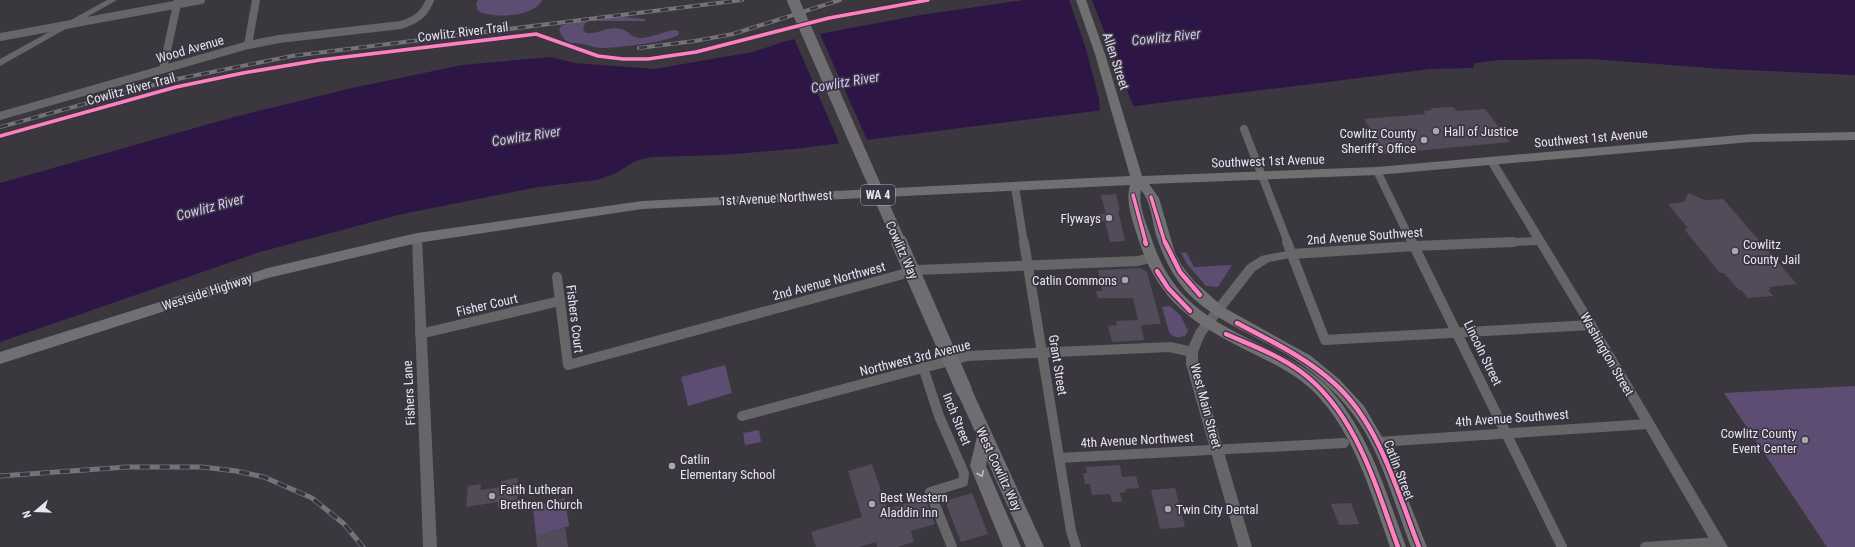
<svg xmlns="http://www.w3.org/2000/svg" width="1855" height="547" font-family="'Roboto Condensed',sans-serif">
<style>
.green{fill:#5d4d73}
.water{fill:#2d1646}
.pier{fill:#3a373e}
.building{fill:#524c5a}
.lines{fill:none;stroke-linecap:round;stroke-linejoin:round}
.minor-far1{stroke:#666568;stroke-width:8}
.minor{stroke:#666568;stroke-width:10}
.tertiary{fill:#666568;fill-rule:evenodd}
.secondary{fill:#706f72;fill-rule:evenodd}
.primary{fill:#6f6d71;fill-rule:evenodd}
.rail-far1-casing{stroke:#767378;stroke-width:4}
.rail-casing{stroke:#767378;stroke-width:5}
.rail-far1{stroke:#393441;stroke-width:2.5;stroke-dasharray:8;stroke-linecap:butt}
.rail{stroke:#393441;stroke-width:3.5;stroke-dasharray:10;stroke-linecap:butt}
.primary-bridge-far1{stroke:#6f6d71;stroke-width:12}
.primary-bridge{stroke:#6f6d71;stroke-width:16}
.cycleway-far1-casing{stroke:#393441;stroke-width:5.5}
.cycleway-casing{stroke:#393441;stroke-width:7}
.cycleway-far1{stroke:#ff80c0;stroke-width:3.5}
.cycleway{stroke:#ff80c0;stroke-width:4.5}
.oneway{stroke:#bdbac1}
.poi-dot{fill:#aaa7af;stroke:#393441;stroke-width:1.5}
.labels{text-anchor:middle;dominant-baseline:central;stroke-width:3.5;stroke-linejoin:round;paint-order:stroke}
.shield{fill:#393441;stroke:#b3afb9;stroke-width:1}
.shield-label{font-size:12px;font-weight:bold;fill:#e7e4ec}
.street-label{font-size:13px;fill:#e7e4ec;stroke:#393441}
.poi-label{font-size:13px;fill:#e7e4ec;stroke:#393441;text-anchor:start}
.water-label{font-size:14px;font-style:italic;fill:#d6c2f6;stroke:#393441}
</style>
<rect width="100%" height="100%" fill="#3a373e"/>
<g class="green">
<path d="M478,0h64c-7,17 -49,19 -64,11l-2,-7z"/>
<path d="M614,16l31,3v2h-55l-5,2 -2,7 3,3c11,1 20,-5 31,-5 11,1 13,9 22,10 9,1 24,-6 34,-8l5,1 1,3c-6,8 -65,14 -78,14 -6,0 -12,-3 -18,-4 -5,-1 -10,0 -15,-2 -5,-3 -7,-7 -9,-13l2,-3 25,-9z"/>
<polygon points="1186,252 1194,267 1232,265 1218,287 1206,286 1187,264 1181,253"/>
<path d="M1170,306l11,10 7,15 -3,5c-6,2 -12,2 -16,-4l-7,-25z"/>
<polygon points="725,365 732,393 688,406 681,377"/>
<polygon points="1855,386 1855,547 1827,547 1724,393"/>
<polygon points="759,430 761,442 745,445 743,433"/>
<polygon points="565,498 569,526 536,536 533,507"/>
</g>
<polygon class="water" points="1024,0 1855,0 1855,75 1723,69 1592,59 1501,60 1475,63 1473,68 1430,69 794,149 721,155 651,157 636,161 614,174 597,180 538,187 402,214 260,252 0,342 0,183 234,117 352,88 462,65 550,57 575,63 654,69 753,52 786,41 829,32 921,15"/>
<g class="pier">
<polygon points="1069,0 1092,0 1134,108 1100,112 1099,99 1086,49"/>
<polygon points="819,32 868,142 840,145 794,38"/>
</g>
<g class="building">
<polygon points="1453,107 1456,111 1485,109 1510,142 1385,154 1364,119 1425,114 1424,111 1432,110 1430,108"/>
<polygon points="1688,193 1705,200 1723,199 1797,284 1769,287 1771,289 1768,290 1773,296 1748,298 1741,290 1739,290 1724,273 1720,273 1684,229 1688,228 1668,204 1684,202"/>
<polygon points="1116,194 1120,210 1118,210 1125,241 1110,242 1105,221 1099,221 1097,214 1106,214 1101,195"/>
<polygon points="1141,268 1147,272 1161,324 1141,325 1144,340 1112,342 1108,326 1117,325 1116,321 1138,320 1133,298 1098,298 1096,291 1102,291 1098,270"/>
<polygon points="872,464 887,509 925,498 935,524 911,531 914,542 897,547 877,547 876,542 859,547 816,547 811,532 862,517 848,471"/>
<polygon points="1120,465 1122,477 1136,476 1139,488 1125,489 1126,492 1120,493 1122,502 1112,502 1110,494 1092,495 1090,484 1085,484 1083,473 1087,473 1086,467"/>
<polygon points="518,478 517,504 498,507 498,502 466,507 468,486 481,484 480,490 501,487 501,481"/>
<polygon points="1175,488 1185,527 1160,529 1151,490"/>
<polygon points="972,493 988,534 961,542 945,501"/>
<polygon points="1351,503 1359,524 1339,525 1331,504"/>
<polygon points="565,527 568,547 537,547 536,536"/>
</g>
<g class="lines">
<g class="minor-far1">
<polyline points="0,37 201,0"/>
<polyline points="248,45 256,0"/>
<polyline points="163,69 178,0"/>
<path d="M0,116l248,-71 31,-6 122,-14c15,-5 23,-10 29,-25"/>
<polyline points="1244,129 1288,243"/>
<polyline points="1377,171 1412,243"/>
<polyline points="1015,187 1024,243"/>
<polyline points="1488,243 1539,241"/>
</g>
<g class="minor">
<polyline points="1024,242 1071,531 1076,547"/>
<polyline points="1287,242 1325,340 1591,325"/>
<polyline points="1412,242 1562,547"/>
<polyline points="1292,254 1415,246 1513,242"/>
<polyline points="557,277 568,365 918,270 1138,261 1150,258"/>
<polyline points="420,334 560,301"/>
<polyline points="923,367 939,416 964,473 963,482 930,492 952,547"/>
<polyline points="742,416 968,356 1170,347 1192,352"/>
<polyline points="1378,442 1648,424"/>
<polyline points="1059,458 1344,443"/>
<polyline points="1645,547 1718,542"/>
</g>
<g class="tertiary">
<polygon points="107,0 117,0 0,66 0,59"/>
<polygon points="1492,159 1496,160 1595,322 1728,547 1714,547 1587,328 1487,162"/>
<polygon points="417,234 421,235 422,238 437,547 423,547 412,238 413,235"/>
<polygon points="1292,250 1296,251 1297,254 1296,257 1269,262 1255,271 1205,335 1198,352 1198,364 1252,547 1238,547 1186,364 1186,352 1196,330 1247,265 1261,256"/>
</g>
<path class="secondary" d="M1076,0h10l19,54 37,122 235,-9 374,-33 104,-2v8l-104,2 -374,33 -228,9 10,14 16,55 7,13 12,15 29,26 88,49 28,23 25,27 21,36 42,105h-16c-14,-36 -27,-82 -46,-115 -19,-32 -48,-59 -79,-78 -35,-21 -74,-34 -102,-65 -13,-16 -22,-35 -28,-54 -4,-14 -5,-34 -15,-45 -3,16 5,32 10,47 21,65 58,82 116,111 22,10 44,22 61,39 41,45 58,105 78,160h-16c-19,-53 -34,-110 -73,-152 -18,-19 -41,-30 -63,-41 -60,-30 -95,-50 -116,-116 -5,-17 -13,-35 -8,-53l-488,24 -225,34 -149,35 -268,86v-12l268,-84 149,-35 225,-32 488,-25 -35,-122z"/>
<polygon class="primary" points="964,384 969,385 972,390 1044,547 1026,547 987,460 986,466 1021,547 1003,547 970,466 977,436 956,390 959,385"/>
<defs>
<g id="rail-far1">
<polyline points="639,48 695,41 733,34 840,0"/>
<polyline points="0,127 172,80 292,56 742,0"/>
</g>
<polyline id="rail" points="0,476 127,467 202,467 236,471 264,477 312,498 344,524 363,547"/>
</defs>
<use href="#rail-far1" class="rail-far1-casing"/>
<use href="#rail" class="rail-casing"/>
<use href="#rail-far1" class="rail-far1"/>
<use href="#rail" class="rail"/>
<polyline class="primary-bridge-far1" points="793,0 900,243"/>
<polyline class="primary-bridge" points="899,242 964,390"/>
<defs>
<g id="cycleway-far1">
<polyline points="0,136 176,87 243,73 320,60 536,34 598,56 623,59 648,59 696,52 829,18 928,0"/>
<polyline points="1133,195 1146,243"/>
<polyline points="1151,197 1165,243"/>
</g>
<g id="cycleway">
<polyline points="1145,242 1146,244"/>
<polyline points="1165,242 1180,272 1200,295"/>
<polyline points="1157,271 1168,288 1190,311"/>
<path d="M1237,323c34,18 70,35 98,61 45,41 62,107 84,163"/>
<path d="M1226,334c25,11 52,21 74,37 56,41 75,113 98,176"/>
</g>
</defs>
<use href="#cycleway-far1" class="cycleway-far1-casing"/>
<use href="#cycleway" class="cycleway-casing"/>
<use href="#cycleway-far1" class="cycleway-far1"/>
<use href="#cycleway" class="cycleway"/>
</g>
<defs><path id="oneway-chevron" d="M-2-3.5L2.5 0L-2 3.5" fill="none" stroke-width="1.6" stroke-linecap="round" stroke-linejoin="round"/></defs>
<use class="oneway" href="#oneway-chevron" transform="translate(981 474) rotate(67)"/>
<g class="poi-dot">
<circle cx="1436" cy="131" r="4"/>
<circle cx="1424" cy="140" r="4"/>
<circle cx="1109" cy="218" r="4"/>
<circle cx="1735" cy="251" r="4"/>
<circle cx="1125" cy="280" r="4"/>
<circle cx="1805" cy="440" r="4"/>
<circle cx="672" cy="466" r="4"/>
<circle cx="492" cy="496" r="4"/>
<circle cx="872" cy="504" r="4"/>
<circle cx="1168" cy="509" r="4"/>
</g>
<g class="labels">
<rect class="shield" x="861" y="185" width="34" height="20" rx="3"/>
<g class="shield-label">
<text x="878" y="195">WA 4</text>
</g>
<g class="street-label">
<text transform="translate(463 32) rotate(-7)">Cowlitz River Trail</text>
<text transform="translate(190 49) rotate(-16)">Wood Avenue</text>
<text transform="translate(1116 61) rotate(72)">Allen Street</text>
<text transform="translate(131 89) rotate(-15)">Cowlitz River Trail</text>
<text transform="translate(1591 138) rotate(-5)">Southwest 1st Avenue</text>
<text transform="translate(1268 161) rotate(-2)">Southwest 1st Avenue</text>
<text transform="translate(776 198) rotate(-3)">1st Avenue Northwest</text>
<text transform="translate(1365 236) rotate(-4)">2nd Avenue Southwest</text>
<text transform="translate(902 250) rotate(66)">Cowlitz Way</text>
<text transform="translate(829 281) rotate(-15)">2nd Avenue Northwest</text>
<text transform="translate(207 292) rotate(-18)">Westside Highway</text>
<text transform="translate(487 305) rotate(-13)">Fisher Court</text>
<text transform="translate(575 319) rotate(83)">Fishers Court</text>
<text transform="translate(1483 353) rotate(64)">Lincoln Street</text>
<text transform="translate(1607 354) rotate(60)">Washington Street</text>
<text transform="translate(915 358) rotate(-14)">Northwest 3rd Avenue</text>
<text transform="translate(1058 365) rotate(81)">Grant Street</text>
<text transform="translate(409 393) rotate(-93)">Fishers Lane</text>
<text transform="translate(1206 406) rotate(75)">West Main Street</text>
<text transform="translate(1512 418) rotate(-4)">4th Avenue Southwest</text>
<text transform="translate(957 419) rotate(68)">Inch Street</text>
<text transform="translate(1137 440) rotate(-3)">4th Avenue Northwest</text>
<text transform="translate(999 469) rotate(65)">West Cowlitz Way</text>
<text transform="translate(1399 470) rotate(69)">Catlin Street</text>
</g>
<g class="poi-label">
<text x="1444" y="131">Hall of Justice</text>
<text x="1416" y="133" text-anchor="end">Cowlitz County<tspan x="1416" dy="15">Sheriff’s Office</tspan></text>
<text x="1101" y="218" text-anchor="end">Flyways</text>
<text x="1743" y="244">Cowlitz<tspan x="1743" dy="15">County Jail</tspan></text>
<text x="1117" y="280" text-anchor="end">Catlin Commons</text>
<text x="1797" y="433" text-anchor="end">Cowlitz County<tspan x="1797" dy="15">Event Center</tspan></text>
<text x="680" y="459">Catlin<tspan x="680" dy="15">Elementary School</tspan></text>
<text x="500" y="489">Faith Lutheran<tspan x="500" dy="15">Brethren Church</tspan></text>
<text x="880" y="497">Best Western<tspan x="880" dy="15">Aladdin Inn</tspan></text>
<text x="1176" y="509">Twin City Dental</text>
</g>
<g class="water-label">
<text transform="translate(1166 37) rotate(-6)">Cowlitz River</text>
<text transform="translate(845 82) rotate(-10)">Cowlitz River</text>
<text transform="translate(526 136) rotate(-9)">Cowlitz River</text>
<text transform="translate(210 207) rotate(-15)">Cowlitz River</text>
</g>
</g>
<g transform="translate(36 511) rotate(251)" stroke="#393441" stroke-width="3" paint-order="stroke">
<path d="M0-3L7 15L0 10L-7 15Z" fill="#e7e4ec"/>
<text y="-6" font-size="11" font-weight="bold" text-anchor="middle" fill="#e7e4ec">N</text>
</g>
</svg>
